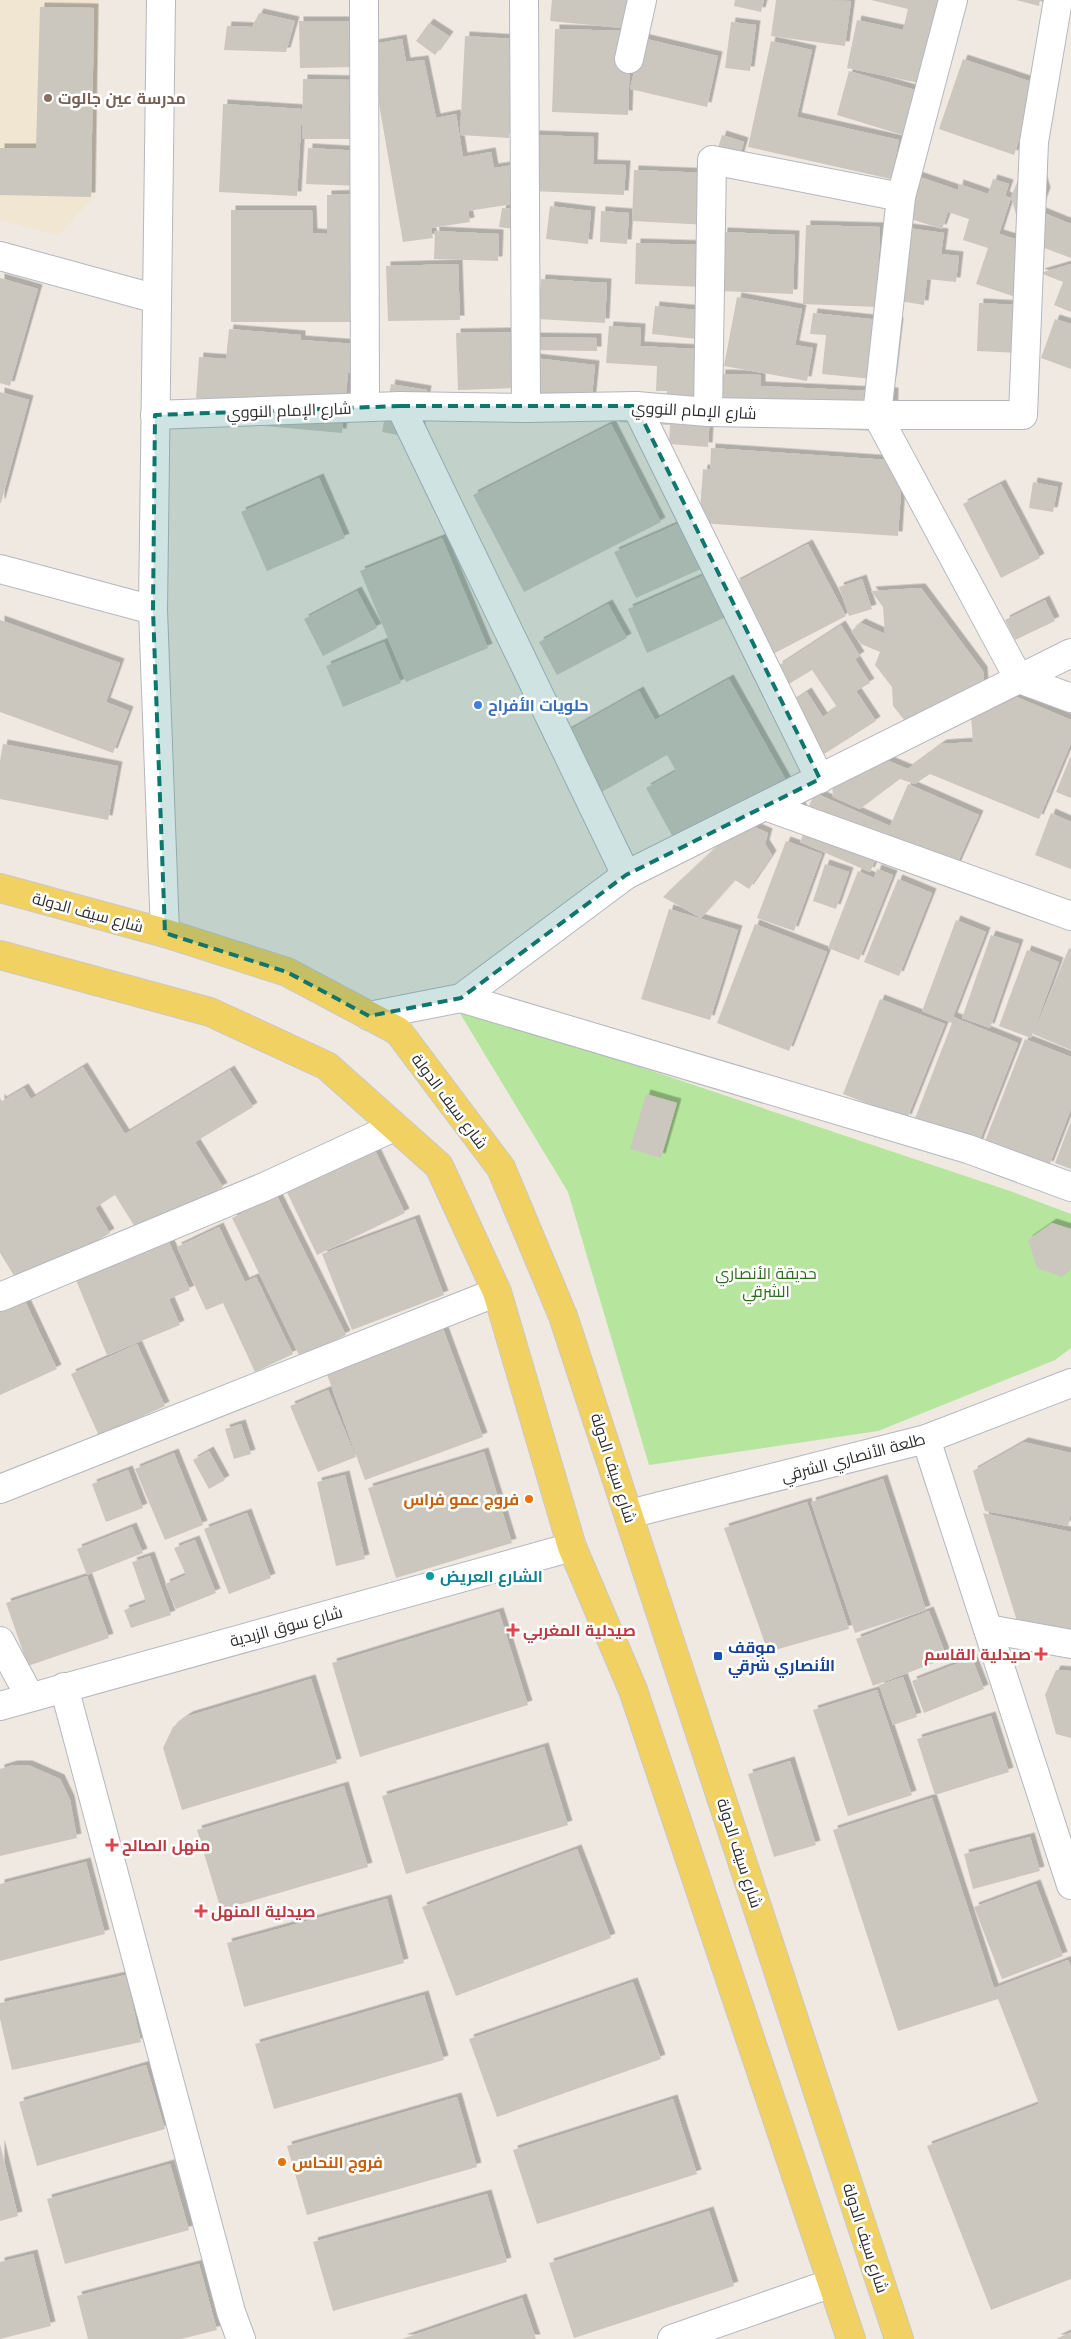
<svg xmlns="http://www.w3.org/2000/svg" width="1071" height="2339" font-family="Quicksand,Cairo,sans-serif">
<style>
.education{fill:#f0e6d1}
.green{fill:#b6e59e}
.building{fill:#cbc7bf;filter:url(#shadow)}
.lines{fill:none;stroke-linecap:round;stroke-linejoin:round}
.street-casing{stroke:#b4b7c1;stroke-width:30}
.primary-casing{stroke:#c9c9c9;stroke-width:30}
.street{stroke:#fff;stroke-width:28}
.primary{stroke:#f2d163;stroke-width:28}
.marked{fill:#0f766e;fill-opacity:0.2;stroke:#0f766e;stroke-width:4;stroke-dasharray:10 6;stroke-linejoin:round}
.education-dot{fill:#8d6e63;stroke:#fff;stroke-width:2}
.shop-dot{fill:#3f7fe0;stroke:#fff;stroke-width:2}
.food-dot{fill:#e8710a;stroke:#fff;stroke-width:2}
.culture-dot{fill:#0f9aa8;stroke:#fff;stroke-width:2}
.health-dot{fill:#e0444e;stroke:#fff;stroke-width:2}
.transit-dot{fill:#1a4fb4;stroke:#fff;stroke-width:2}
.labels{text-anchor:middle;dominant-baseline:central;stroke-width:5;stroke-linejoin:round;paint-order:stroke}
.education-label{font-size:16px;font-weight:bold;fill:#785e54;stroke:#fff;text-anchor:start}
.street-label{font-size:16px;fill:#2e2e2e;stroke:#fff}
.shop-label{font-size:16px;font-weight:bold;fill:#366cbe;stroke:#fff;text-anchor:start}
.park-label{font-size:16px;fill:#2c6e1b;stroke:#fff}
.food-label{font-size:16px;font-weight:bold;fill:#c56008;stroke:#fff;text-anchor:end}
.culture-label{font-size:16px;font-weight:bold;fill:#0d838f;stroke:#fff;text-anchor:start}
.health-label{font-size:16px;font-weight:bold;fill:#be3a42;stroke:#fff;text-anchor:start}
.transit-label{font-size:16px;font-weight:bold;fill:#164399;stroke:#fff;text-anchor:start}
</style>
<defs>
<filter id="shadow"><feDropShadow dx="4.5" dy="-4.5" stdDeviation="0" flood-color="#0004"/></filter>
</defs>
<rect width="100%" height="100%" fill="#efe9e1"/>
<polygon class="education" points="0,0 99,0 94,197 58,235 0,220"/>
<polygon class="green" points="455,1005 1010,1191 1071,1214 1071,1348 1055,1360 878,1431 649,1465 568,1192"/>
<g class="building">
<polygon points="552,0 635,0 632,29 550,21"/>
<polygon points="735,0 764,0 761,12 734,6"/>
<polygon points="776,0 851,1 845,46 771,36"/>
<polygon points="871,0 942,0 924,84 847,68 857,20 903,30 908,9"/>
<polygon points="1016,0 1040,0 1039,6"/>
<polygon points="40,7 94,8 91,197 0,195 0,148 36,148"/>
<polygon points="259,13 295,21 286,52 224,50 227,26 252,27"/>
<polygon points="299,21 357,21 357,67 300,68"/>
<polygon points="731,22 756,25 750,71 725,68"/>
<polygon points="429,23 449,36 435,55 416,41"/>
<polygon points="555,29 631,31 628,115 552,112"/>
<polygon points="465,36 514,39 509,138 460,135"/>
<polygon points="642,38 718,56 707,107 630,89"/>
<polygon points="402,39 406,62 424,60 436,118 456,114 463,157 491,152 494,168 514,165 520,203 468,211 470,222 431,228 433,238 403,242 374,75 378,74 373,44"/>
<polygon points="771,41 812,50 797,117 899,140 891,179 748,147"/>
<polygon points="963,59 1038,84 1014,155 939,129"/>
<polygon points="849,71 922,92 909,137 837,115"/>
<polygon points="303,79 351,80 350,139 302,139"/>
<polygon points="223,104 302,109 297,196 219,192"/>
<polygon points="534,135 594,137 593,164 626,165 624,195 532,191"/>
<polygon points="722,135 744,142 739,159 717,151"/>
<polygon points="308,148 362,151 360,186 306,184"/>
<polygon points="1030,151 1035,153 1046,192 1039,211 1071,224 1071,258 1039,246 1019,225 1011,197"/>
<polygon points="634,170 710,173 708,225 632,221"/>
<polygon points="908,173 958,190 959,184 988,194 993,179 1009,184 1005,196 1011,198 999,234 1036,245 1019,298 976,284 988,248 963,240 969,219 948,212 942,229 895,214"/>
<polygon points="373,194 372,322 231,322 231,210 312,210 313,233 327,234 327,195"/>
<polygon points="550,206 591,211 588,244 546,239"/>
<polygon points="502,208 525,210 523,230 499,227"/>
<polygon points="601,211 629,213 627,244 600,242"/>
<polygon points="806,225 880,227 877,307 803,304"/>
<polygon points="908,228 944,233 941,254 959,256 956,282 927,279 924,305 899,301"/>
<polygon points="435,231 499,234 498,261 434,259"/>
<polygon points="723,232 795,235 793,294 720,291"/>
<polygon points="636,243 705,245 703,287 635,284"/>
<polygon points="458,264 460,320 388,321 386,266"/>
<polygon points="1071,264 1071,312 1054,305 1063,282 1040,273"/>
<polygon points="0,278 38,289 10,386 0,383"/>
<polygon points="541,279 607,283 605,323 538,319"/>
<polygon points="737,297 802,309 795,345 813,348 807,381 724,366"/>
<polygon points="979,303 1020,305 1018,353 977,351"/>
<polygon points="655,306 709,311 706,340 652,334"/>
<polygon points="813,313 899,322 892,381 822,374 826,335 810,334"/>
<polygon points="1055,319 1071,324 1071,369 1041,358"/>
<polygon points="609,326 641,328 640,346 714,350 708,447 669,444 670,425 619,422 620,404 665,407 667,391 656,391 657,366 606,363"/>
<polygon points="229,329 301,335 301,340 355,344 352,373 348,373 342,433 211,421 213,399 196,398 199,357 226,359"/>
<polygon points="512,332 514,388 458,390 456,333"/>
<polygon points="528,337 597,338 597,351 528,350"/>
<polygon points="534,358 595,365 591,406 530,400"/>
<polygon points="721,374 761,375 761,386 894,392 893,432 753,425 718,420"/>
<polygon points="391,384 427,390 419,439 382,432"/>
<polygon points="0,392 29,400 1,503 0,503"/>
<polygon points="611,424 661,522 524,592 473,495"/>
<polygon points="711,448 903,461 898,536 699,523 703,469 710,470"/>
<polygon points="319,478 345,538 267,571 241,512"/>
<polygon points="1033,482 1058,487 1053,512 1029,508"/>
<polygon points="1001,484 1040,558 1001,578 963,504"/>
<polygon points="682,522 703,568 636,598 614,552"/>
<polygon points="442,538 488,648 406,682 360,571"/>
<polygon points="808,544 846,616 773,654 735,583"/>
<polygon points="707,574 726,617 647,653 628,609"/>
<polygon points="862,579 872,609 849,616 839,587"/>
<polygon points="921,588 983,671 985,696 1012,695 1071,720 1071,743 1039,819 930,774 915,784 900,779 860,809 833,797 832,783 872,754 908,769 942,744 973,742 971,716 905,721 893,706 892,687 875,665 880,652 861,644 851,631 861,623 885,634 883,607 871,591"/>
<polygon points="357,591 377,628 323,656 304,619"/>
<polygon points="1045,600 1055,621 1015,640 1005,620"/>
<polygon points="608,604 627,638 557,675 539,642"/>
<polygon points="0,620 120,663 106,702 129,711 113,753 0,712"/>
<polygon points="841,625 860,656 855,659 870,683 856,691 876,721 818,758 785,707 807,692 823,717 837,707 812,670 789,684 778,666"/>
<polygon points="384,642 401,683 343,707 326,666"/>
<polygon points="729,679 805,814 774,803 675,841 646,788 676,771 667,755 600,793 566,732 639,691 655,720"/>
<polygon points="3,744 118,766 108,820 0,799 0,761"/>
<polygon points="1071,755 1071,798 1056,792"/>
<polygon points="908,784 979,815 954,871 884,840 870,872 800,842 812,815 806,812 815,793 890,826"/>
<polygon points="1051,813 1071,822 1071,869 1035,855"/>
<polygon points="743,822 768,833 765,844 772,855 749,889 735,880 701,918 663,897"/>
<polygon points="786,841 822,854 794,931 757,918"/>
<polygon points="825,864 849,872 836,909 813,901"/>
<polygon points="877,869 893,875 859,960 828,948 858,871 874,878"/>
<polygon points="898,879 932,893 899,976 864,962"/>
<polygon points="669,909 738,930 710,1020 641,999"/>
<polygon points="956,920 986,932 953,1017 1018,1043 978,1145 914,1121 952,1023 922,1011"/>
<polygon points="755,924 827,952 789,1051 717,1023"/>
<polygon points="991,935 1019,944 990,1028 962,1018"/>
<polygon points="1069,948 1071,949 1071,1050 1033,1034"/>
<polygon points="1027,950 1059,962 1031,1038 999,1026"/>
<polygon points="880,999 945,1024 907,1119 843,1094"/>
<polygon points="1025,1039 1071,1057 1071,1109 1049,1166 985,1141"/>
<polygon points="83,1067 125,1134 230,1070 253,1107 195,1142 223,1187 176,1216 138,1232 115,1195 95,1208 110,1233 21,1287 0,1253 0,1098 2,1101 24,1088 31,1099"/>
<polygon points="646,1094 677,1103 661,1158 630,1149"/>
<polygon points="1071,1121 1071,1169 1055,1163"/>
<polygon points="372,1144 405,1213 317,1255 284,1186"/>
<polygon points="277,1196 346,1335 300,1357 232,1218"/>
<polygon points="415,1219 444,1295 352,1330 322,1254"/>
<polygon points="1052,1223 1071,1229 1071,1269 1062,1277 1037,1268 1028,1240"/>
<polygon points="219,1227 245,1282 256,1277 293,1354 255,1372 223,1303 206,1310 177,1247"/>
<polygon points="169,1242 190,1290 169,1299 180,1325 107,1355 76,1280"/>
<polygon points="24,1299 57,1369 0,1395 0,1310"/>
<polygon points="441,1323 483,1437 365,1480 324,1366"/>
<polygon points="137,1344 165,1406 99,1436 71,1374"/>
<polygon points="328,1390 356,1457 318,1472 290,1406"/>
<polygon points="241,1424 251,1454 234,1459 225,1429"/>
<polygon points="1024,1442 1071,1453 1071,1512 1068,1526 985,1511 973,1471"/>
<polygon points="209,1451 225,1480 209,1489 193,1460"/>
<polygon points="484,1452 512,1543 396,1578 368,1488"/>
<polygon points="174,1453 203,1525 165,1540 135,1469"/>
<polygon points="128,1470 143,1508 106,1522 92,1484"/>
<polygon points="345,1475 365,1559 336,1566 317,1482"/>
<polygon points="883,1479 926,1610 855,1633 811,1502"/>
<polygon points="807,1502 849,1629 768,1652 724,1528"/>
<polygon points="247,1513 271,1578 229,1594 204,1529"/>
<polygon points="983,1513 1071,1532 1071,1634 1017,1621"/>
<polygon points="132,1527 143,1553 87,1575 77,1549"/>
<polygon points="195,1540 216,1593 176,1609 165,1584 186,1575 174,1548"/>
<polygon points="150,1556 171,1615 131,1628 124,1610 146,1602 132,1562"/>
<polygon points="87,1576 109,1638 28,1666 6,1603"/>
<polygon points="929,1611 947,1658 873,1686 856,1639"/>
<polygon points="499,1612 528,1705 360,1757 332,1663"/>
<polygon points="972,1658 984,1689 924,1713 912,1681"/>
<polygon points="1056,1670 1071,1671 1071,1738 1056,1734 1045,1695"/>
<polygon points="903,1677 917,1717 893,1725 879,1685"/>
<polygon points="311,1679 337,1763 182,1810 163,1748 173,1727 188,1716"/>
<polygon points="877,1690 912,1795 848,1816 813,1710"/>
<polygon points="991,1716 1009,1772 935,1795 917,1739"/>
<polygon points="544,1747 568,1825 406,1874 382,1796"/>
<polygon points="790,1761 816,1845 774,1857 748,1774"/>
<polygon points="13,1765 28,1765 60,1779 70,1800 77,1838 0,1856 0,1769"/>
<polygon points="344,1786 368,1867 221,1910 197,1830"/>
<polygon points="932,1798 994,1988 1068,1960 1071,1967 1071,2279 991,2310 927,2146 1039,2104 998,1999 898,2031 833,1830"/>
<polygon points="1030,1837 1040,1871 973,1889 964,1854"/>
<polygon points="577,1849 611,1938 456,1996 422,1907"/>
<polygon points="86,1862 105,1934 0,1961 0,1884"/>
<polygon points="1036,1884 1063,1956 1002,1979 974,1907"/>
<polygon points="387,1899 404,1963 244,2007 227,1943"/>
<polygon points="126,1975 141,2042 12,2070 0,2019 0,2003"/>
<polygon points="633,1982 661,2059 497,2117 469,2039"/>
<polygon points="424,1995 444,2060 274,2109 255,2044"/>
<polygon points="146,2065 165,2129 37,2166 19,2102"/>
<polygon points="457,2097 477,2167 307,2215 287,2146"/>
<polygon points="673,2099 697,2174 537,2224 513,2150"/>
<polygon points="0,2144 18,2216 0,2221"/>
<polygon points="170,2164 189,2230 65,2264 47,2199"/>
<polygon points="487,2194 507,2262 333,2311 313,2242"/>
<polygon points="709,2211 734,2286 574,2338 549,2263"/>
<polygon points="33,2254 51,2326 0,2339 0,2262"/>
<polygon points="199,2264 217,2330 181,2339 88,2339 77,2296"/>
<polygon points="522,2298 536,2339 402,2339"/>
<polygon points="1071,2332 1071,2339 1056,2339"/>
</g>
<g class="lines">
<defs>
<g id="street">
<polyline points="161,0 153,610 165,933"/>
<polyline points="364,0 365,407"/>
<polyline points="524,0 526,408"/>
<polyline points="953,0 901,197 877,415 1023,415 1034,142 1058,0"/>
<polyline points="629,59 642,0"/>
<polyline points="0,256 157,299"/>
<polyline points="400,406 626,875"/>
<polyline points="636,406 820,779"/>
<polyline points="708,412 712,160 901,197"/>
<polyline points="155,415 400,406 526,408 636,406 708,412 877,415 1019,679 1071,698"/>
<polyline points="0,569 153,610"/>
<polyline points="765,806 1071,916"/>
<polyline points="461,998 968,1149 1071,1187"/>
<polyline points="369,1016 461,998 626,875 1071,653"/>
<polyline points="0,1297 264,1187 394,1127"/>
<polyline points="926,1439 1071,1885"/>
<polyline points="0,1489 497,1292"/>
<polyline points="629,1514 926,1439 1071,1383"/>
<polyline points="988,1629 1071,1644"/>
<polyline points="0,1641 30,1697"/>
<polyline points="64,1687 231,2312 241,2339"/>
<polyline points="0,1706 572,1547"/>
<polyline points="672,2339 832,2283"/>
</g>
<g id="primary">
<polyline points="0,888 165,933 287,972 398,1031 501,1168 563,1316 899,2339"/>
<polyline points="0,955 210,1012 327,1066 439,1166 497,1292 572,1547 633,1690 851,2339"/>
</g>
</defs>
<use href="#street" class="street-casing"/>
<use href="#primary" class="primary-casing"/>
<use href="#street" class="street"/>
<use href="#primary" class="primary"/>
</g>
<path class="marked" d="M400,406h236l184,373 -194,96 -165,123 -92,18 -82,-44 -122,-39 -12,-323 2,-195z"/>
<circle class="education-dot" cx="48" cy="98" r="5"/>
<circle class="shop-dot" cx="478" cy="705" r="5"/>
<g class="food-dot">
<circle cx="529" cy="1499" r="5"/>
<circle cx="282" cy="2162" r="5"/>
</g>
<circle class="culture-dot" cx="430" cy="1576" r="5"/>
<g class="health-dot">
<path d="M510.5 1622.5h5v5h5v5h-5v5h-5v-5h-5v-5h5z"/>
<path d="M1038.5 1646.5h5v5h5v5h-5v5h-5v-5h-5v-5h5z"/>
<path d="M109.5 1837.5h5v5h5v5h-5v5h-5v-5h-5v-5h5z"/>
<path d="M198.5 1903.5h5v5h5v5h-5v5h-5v-5h-5v-5h5z"/>
</g>
<rect class="transit-dot" x="713" y="1651" width="10" height="10" rx="2.5"/>
<g class="labels">
<g class="education-label">
<text x="58" y="98">مدرسة عين جالوت</text>
</g>
<g class="street-label">
<text transform="translate(289 410) rotate(-2)">شارع الإمام النووي</text>
<text transform="translate(694 410) rotate(3)">شارع الإمام النووي</text>
<text transform="translate(88 912) rotate(15)">شارع سيف الدولة</text>
<text transform="translate(450 1101) rotate(53)">شارع سيف الدولة</text>
<text transform="translate(853 1457) rotate(-15)">طلعة الأنصاري الشرقي</text>
<text transform="translate(614 1468) rotate(72)">شارع سيف الدولة</text>
<text transform="translate(286 1626) rotate(-15)">شارع سوق الزبدية</text>
<text transform="translate(740 1853) rotate(72)">شارع سيف الدولة</text>
<text transform="translate(866 2238) rotate(72)">شارع سيف الدولة</text>
</g>
<g class="shop-label">
<text x="488" y="705">حلويات الأفراح</text>
</g>
<g class="park-label">
<text x="766" y="1273">حديقة الأنصاري<tspan x="766" dy="18">الشرقي</tspan></text>
</g>
<g class="food-label">
<text x="519" y="1499">فروج عمو فراس</text>
<text x="292" y="2162" text-anchor="start">فروج النحاس</text>
</g>
<g class="culture-label">
<text x="440" y="1576">الشارع العريض</text>
</g>
<g class="health-label">
<text x="523" y="1630">صيدلية المغربي</text>
<text x="1031" y="1654" text-anchor="end">صيدلية القاسم</text>
<text x="122" y="1845">منهل الصالح</text>
<text x="211" y="1911">صيدلية المنهل</text>
</g>
<g class="transit-label">
<text x="728" y="1647">موقف<tspan x="728" dy="18">الأنصاري شرقي</tspan></text>
</g>
</g>
</svg>
